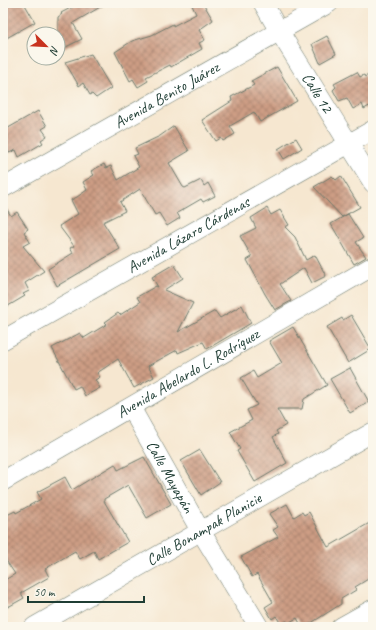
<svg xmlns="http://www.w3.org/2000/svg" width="376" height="630" font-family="Caveat,sans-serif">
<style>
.building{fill:url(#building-cross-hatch)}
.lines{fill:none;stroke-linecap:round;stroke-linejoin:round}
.minor-casing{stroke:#6a786b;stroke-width:20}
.minor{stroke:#fff;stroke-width:19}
.labels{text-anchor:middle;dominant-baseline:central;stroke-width:3;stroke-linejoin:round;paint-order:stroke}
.street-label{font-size:16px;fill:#1f3d34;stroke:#fbf7ec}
</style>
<defs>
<pattern id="building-cross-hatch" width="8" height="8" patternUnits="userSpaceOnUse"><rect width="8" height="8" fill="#cd9d84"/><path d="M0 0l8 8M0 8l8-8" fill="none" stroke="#a6816d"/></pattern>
</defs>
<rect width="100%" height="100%" fill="#fbf7ec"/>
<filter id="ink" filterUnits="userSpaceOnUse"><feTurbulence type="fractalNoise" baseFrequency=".025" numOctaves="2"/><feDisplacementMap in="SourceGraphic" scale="8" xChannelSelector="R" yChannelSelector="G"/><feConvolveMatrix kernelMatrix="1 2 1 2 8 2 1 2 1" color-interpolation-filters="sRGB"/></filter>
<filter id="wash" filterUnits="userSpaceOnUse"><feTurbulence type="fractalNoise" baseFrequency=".012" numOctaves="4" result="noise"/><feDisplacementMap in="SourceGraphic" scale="16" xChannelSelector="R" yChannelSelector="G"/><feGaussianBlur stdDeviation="0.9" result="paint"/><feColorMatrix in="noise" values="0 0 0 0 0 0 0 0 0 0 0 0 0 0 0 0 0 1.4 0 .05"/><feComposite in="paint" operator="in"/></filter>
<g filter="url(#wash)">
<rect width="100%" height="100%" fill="#f6e7d0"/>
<g id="blocks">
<g class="building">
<polygon points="3,3 24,3 35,22 3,40"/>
<polygon points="80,3 107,3 73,23 82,39 58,51 58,17 62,14 61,13"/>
<polygon points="191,3 203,3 213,20 199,30 205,40 199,43 202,49 171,67 170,65 146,77 148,81 138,87 133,79 130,81 115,52 132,41 152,35 173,24 173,26 196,14"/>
<polygon points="327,36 336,54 320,63 312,44"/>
<polygon points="91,54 111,88 96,98 92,94 90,95 83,83 79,86 65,62"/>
<polygon points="277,67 297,101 260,122 254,112 230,126 235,134 223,141 221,138 216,141 202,120 232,101 231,97 254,85 251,81"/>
<polygon points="357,72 360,77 364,75 365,77 373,72 373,104 364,109 362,104 353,109 347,98 339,101 333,90 336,87 334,84"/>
<polygon points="38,111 47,126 42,129 47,136 41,140 43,143 19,157 16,150 9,153 3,141 3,131"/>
<polygon points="174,126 189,151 169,163 183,187 185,188 201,180 204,186 208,183 215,196 203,202 201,199 177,213 180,218 167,226 159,213 155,215 140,189 120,202 125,211 103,222 120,249 57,286 48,269 73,253 70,248 74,246 59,226 78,214 71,200 77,197 87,190 83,182 94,175 91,171 104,164 106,168 111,166 118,180 139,167 133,156 138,154 135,148 160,136"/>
<polygon points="296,138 302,148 284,159 278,149"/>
<polygon points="332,176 336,180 341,176 360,207 342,217 314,187"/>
<polygon points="3,203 11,216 17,212 28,229 24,232 30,242 23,246 44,271 25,283 29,291 23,294 25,296 3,309"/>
<polygon points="267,208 271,215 280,210 289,225 285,227 295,237 306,260 315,255 326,276 312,283 304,268 280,284 291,301 275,310 265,294 247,260 252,257 240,236 256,228 251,218"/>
<polygon points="348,214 363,238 356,242 366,257 354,264 331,224"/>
<polygon points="174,264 183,278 164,290 193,303 178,332 215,311 220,318 242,305 251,323 207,349 203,342 178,353 177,350 148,366 154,377 134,388 118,359 97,373 100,377 95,380 100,388 85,396 80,386 74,389 52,348 80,333 84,338 107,324 105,322 118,313 120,315 140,302 137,297 156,286 158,287 152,277"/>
<polygon points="351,315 371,349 348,363 327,327 342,318 343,320"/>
<polygon points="293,327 327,385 304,399 302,409 277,409 286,425 276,431 278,434 273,437 287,463 255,482 237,451 240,449 230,432 252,420 247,410 257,405 241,378 253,371 257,378 282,363 269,341"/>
<polygon points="350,368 369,402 350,413 330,379"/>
<polygon points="200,450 220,482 201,495 181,461"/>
<polygon points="144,457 171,504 147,518 128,485 104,499 104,501 128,542 98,559 94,551 80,559 75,551 45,569 49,577 21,593 24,598 8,607 3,598 3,581 15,574 3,556 3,517 15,511 16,513 41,499 37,492 65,477 72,490 115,464 118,470"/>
<polygon points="287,504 294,517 302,512 304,515 309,512 328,547 373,521 373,576 355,587 356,590 341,599 341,604 305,627 302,627 297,618 288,623 287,621 281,624 276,616 272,619 265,607 273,602 257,574 252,577 241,557 278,537 273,530 278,527 269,514"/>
</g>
</g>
</g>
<g filter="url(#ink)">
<use href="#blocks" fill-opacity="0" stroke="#6a786b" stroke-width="1"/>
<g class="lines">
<defs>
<g id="minor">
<path id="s1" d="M263,3l16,28 94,152"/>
<path id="s2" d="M3,188l326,-185"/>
<path id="s3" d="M3,340l370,-210"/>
<path id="s4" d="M131,408l69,122 59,97"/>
<path id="s5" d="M3,481l370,-215"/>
<path id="s6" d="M34,627l339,-195"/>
<polyline points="341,627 373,609"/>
</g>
</defs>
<use href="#minor" class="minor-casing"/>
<use href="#minor" class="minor"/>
</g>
</g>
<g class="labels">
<g class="street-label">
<text stroke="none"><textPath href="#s1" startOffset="105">Calle 12</textPath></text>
<text stroke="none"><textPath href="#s2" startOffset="188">Avenida Benito Juárez</textPath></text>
<text stroke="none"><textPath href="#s3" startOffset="213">Avenida Lázaro Cárdenas</textPath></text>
<text stroke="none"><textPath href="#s5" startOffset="214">Avenida Abelardo L. Rodríguez</textPath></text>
<text stroke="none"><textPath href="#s4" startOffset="79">Calle Mayapán</textPath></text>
<text stroke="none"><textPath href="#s6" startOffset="196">Calle Bonampak Planicie</textPath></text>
</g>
</g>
<rect width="376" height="630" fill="none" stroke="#fbf7ec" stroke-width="16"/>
<g transform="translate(46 46) rotate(114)"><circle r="19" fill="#fbf7ec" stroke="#a3ada2"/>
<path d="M0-3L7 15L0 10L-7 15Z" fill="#c8321e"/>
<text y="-6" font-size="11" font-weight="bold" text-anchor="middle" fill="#1f3d34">N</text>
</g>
<path d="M28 596v6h116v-6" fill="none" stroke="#1f3d34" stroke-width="2"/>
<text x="34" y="596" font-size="12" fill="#1f3d34" stroke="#fbf7ec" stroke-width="3" paint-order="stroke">50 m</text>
</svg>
